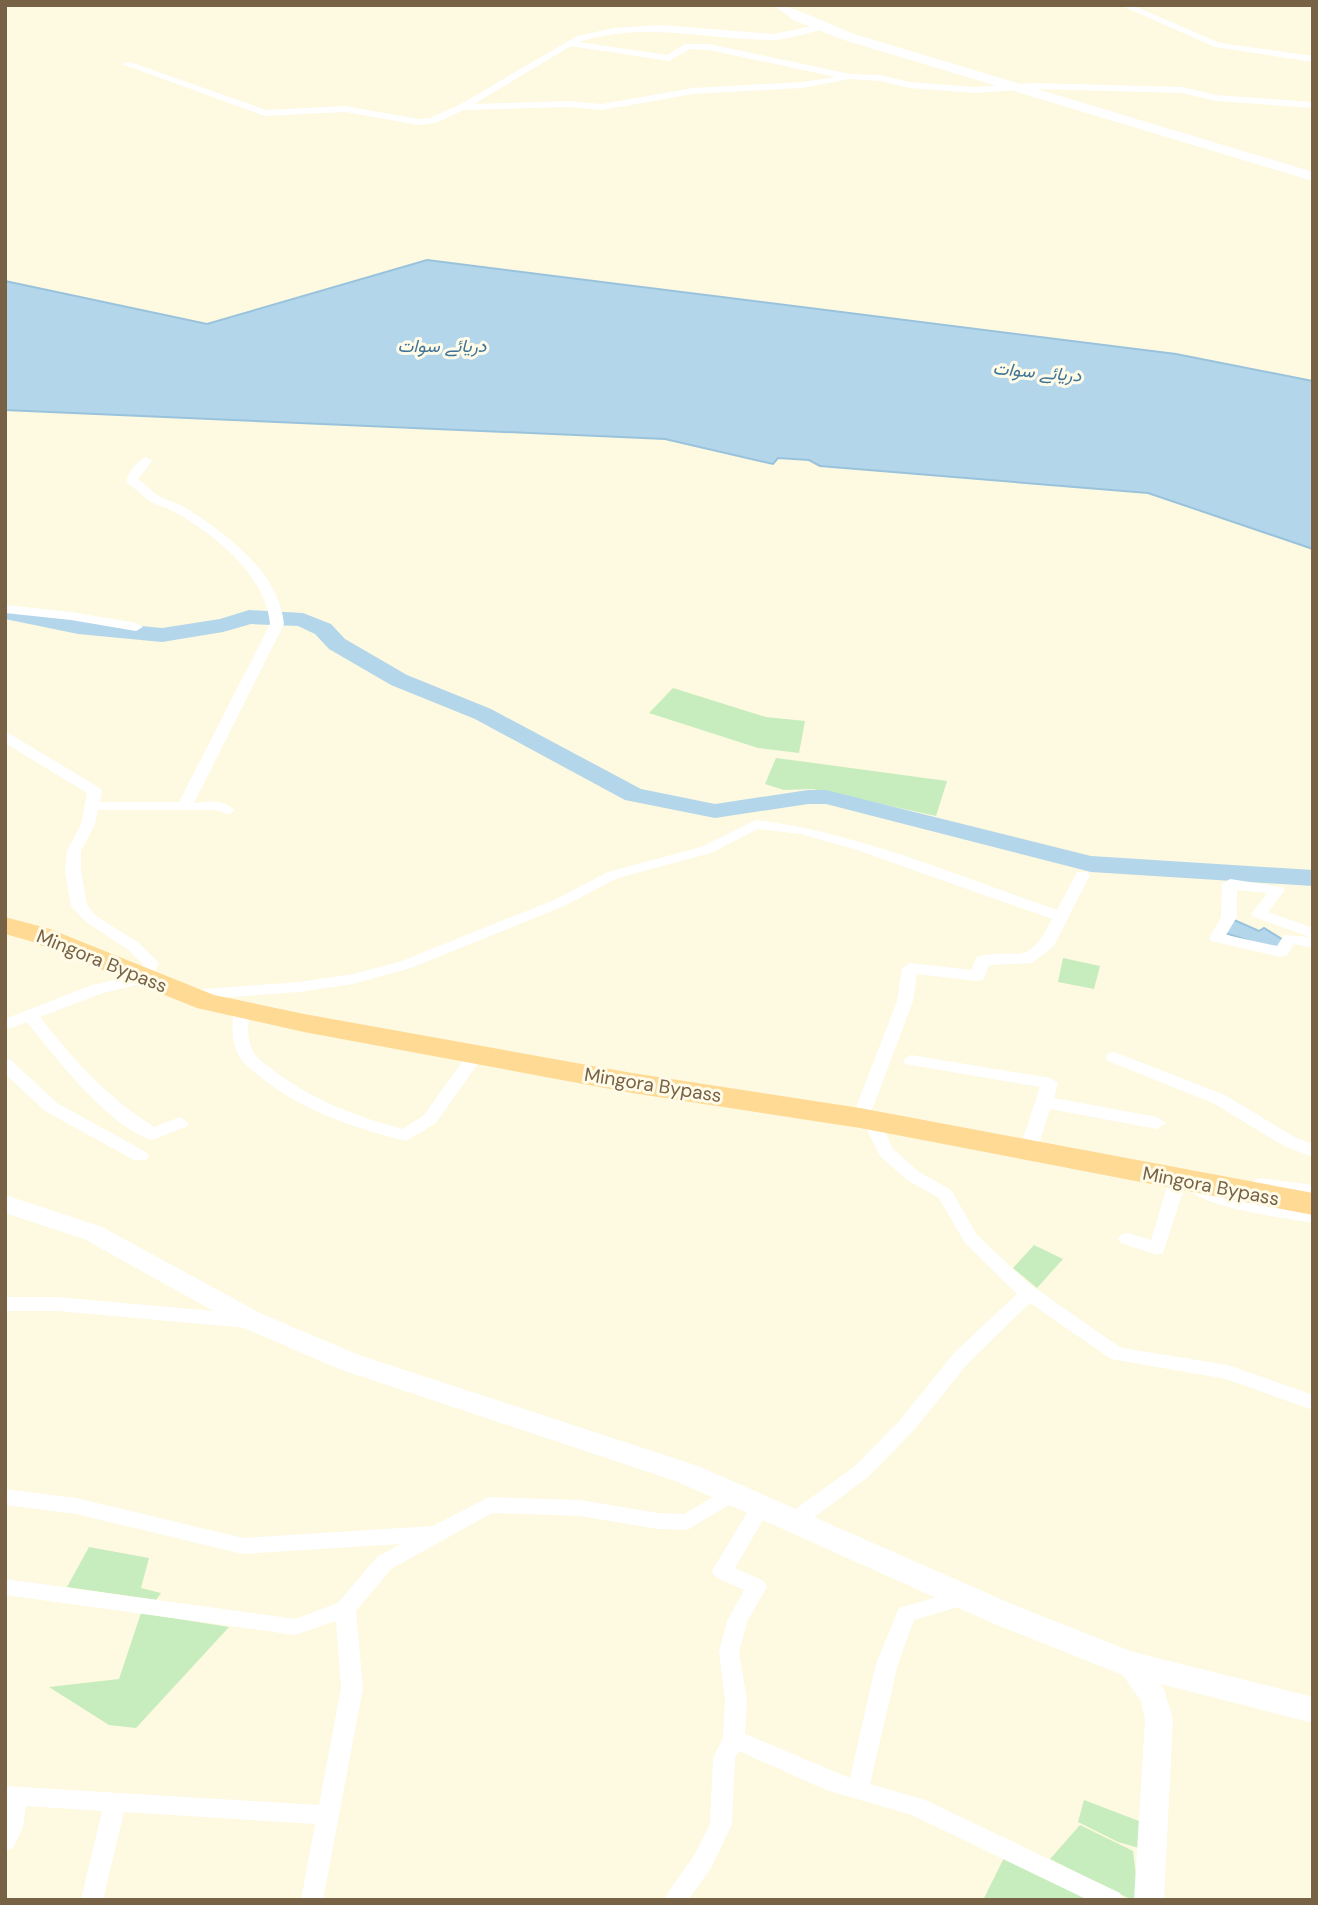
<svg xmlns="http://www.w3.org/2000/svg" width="1318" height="1905" font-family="'DM Sans',Vazirmatn,sans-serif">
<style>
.green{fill:#c7edbe}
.water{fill:#b4d6ea;stroke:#99c3dc;stroke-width:2}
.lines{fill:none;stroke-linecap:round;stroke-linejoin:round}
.river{fill:#b4d6ea;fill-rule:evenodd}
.minor{fill:#fff;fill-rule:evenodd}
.tertiary{fill:#fff;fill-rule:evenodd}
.secondary{fill:#fff;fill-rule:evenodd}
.trunk{fill:#feda94;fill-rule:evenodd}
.labels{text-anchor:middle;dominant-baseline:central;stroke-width:6;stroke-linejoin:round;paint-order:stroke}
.far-water-label{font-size:18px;font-style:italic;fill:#407495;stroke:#fffbe9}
.street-label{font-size:19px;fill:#786245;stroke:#fffbe9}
</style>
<rect width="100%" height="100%" fill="#fef9e1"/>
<g class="green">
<polygon points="673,688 766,717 805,721 799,753 758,748 649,713"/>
<polygon points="776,758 799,761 947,781 936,816 813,789 784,790 765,784"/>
<polygon points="1063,958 1100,966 1094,989 1058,982"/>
<polygon points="1034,1245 1063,1259 1037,1288 1013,1268"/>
<polygon points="89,1547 149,1558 141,1588 161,1593 156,1600 67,1587"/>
<polygon points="141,1613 229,1627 136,1728 109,1725 49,1687 119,1679"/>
<polygon points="1084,1800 1139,1821 1139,1848 1118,1842 1078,1822"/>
<polygon points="1080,1825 1133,1851 1139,1900 1132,1900 1050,1859"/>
<polygon points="1005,1856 1095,1900 983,1900"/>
</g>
<g class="water">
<polygon points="427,260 1176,354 1313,381 1313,549 1148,493 820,466 809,460 778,458 773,464 665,439 5,410 5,281 207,324"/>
<polygon points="1234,920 1259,931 1264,928 1285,941 1277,950 1225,933"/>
</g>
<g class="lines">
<polygon class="river" points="5,605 78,620 162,628 220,619 249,610 303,613 331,624 345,639 407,675 491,709 641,789 715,804 808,790 826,790 1091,856 1313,870 1313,886 1091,872 826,804 808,804 715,818 625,800 475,719 391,685 329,649 315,634 298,626 251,624 223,632 162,642 78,634 5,619"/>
<g class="minor">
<polygon points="1132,5 1220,43 1313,56 1313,62 1215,47 1122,6"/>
<path d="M822,24l3,1v4c-17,4 -36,10 -53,11 -67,0 -127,-19 -193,2l88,13 18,-11h24l141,30 30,1 30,7 64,5 61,-4 147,4 34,8 97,7v6l-97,-7 -34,-8 -147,-4 -61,4 -64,-5 -30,-7 -31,-2 -47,9 -109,6 -91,16 -35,-3 -103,3 -29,13 -16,2 -74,-13 -80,4 -143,-52 8,-2 136,48 79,-4 74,13 11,-1 29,-13 118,-69 37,-8 47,-3 113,9zM571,46l98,15 21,-12 19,1 127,27 -34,5 -109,6 -91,16 -35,-3 -93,3z"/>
<path d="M146,457l6,4 -14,18c8,5 14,13 21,17 8,5 17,6 25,11 42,26 95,65 100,117l-90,179c15,-1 28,-5 40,7l-2,3 -5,1 -11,-4h-118l-3,14 -14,27v20l6,34 9,11 43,27 20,20 -10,19 -46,11 -63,24c36,46 65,78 114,110l26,-10 9,6 -3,4 -34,13c-42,-12 -98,-84 -125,-118l-22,8v-11l87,-34 45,-10 6,-11 -16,-15 -41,-27 -15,-16 -6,-35 2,-20 14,-27 6,-31 -82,-50v-12l95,57 2,3 -2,11h79l91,-178c-4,-49 -56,-90 -97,-113 -8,-4 -18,-6 -25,-11 -7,-6 -13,-12 -21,-17 -2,-8 11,-23 19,-26z"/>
<polygon points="5,605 71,612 136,623 143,627 136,631 71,620 5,613"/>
<path d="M756,820c104,13 202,56 301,90l20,-38h10l3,3 -36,71 -22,17 -43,2 -6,15 -6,1 -60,-7 -4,27 -43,114 7,1 16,33 26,23 32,18 26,45 51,48 84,59 10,6 106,17 85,30v15l-87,-31 -115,-20 -81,-56 -61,59 -55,68 -46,47 -67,50 -7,2 -7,-2 -3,-6 3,-6 67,-48 46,-47 55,-68 62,-58 -52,-51 -26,-45 -32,-18 -27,-24 -16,-33 -10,-1 -2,-4 45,-117 5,-33 8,-5 61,7 6,-13c43,-11 49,14 75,-38l-195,-69 -56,-16 -43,-5 -47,24 -93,25 -54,28 -153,62 -58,16 -54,8 -110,8 -8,-5 8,-5 110,-8 54,-8 46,-12 155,-62 54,-28 93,-25z"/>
<path d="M1230,879l52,8 3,3 -17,22 45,16v20l-19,-4 -7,11 -6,2 -70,-16 -2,-3 12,-21 1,-33zM1237,890l30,3 -16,21 3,3 56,20 -26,-2 -7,11 -51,-11 11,-18z"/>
<path d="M242,1005l8,5c-2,14 -4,30 4,43 4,7 14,12 20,18 39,29 83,46 129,58l21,-14 46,-64 6,-1 8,5 -48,68 -30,18c-51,-13 -101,-29 -143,-62 -10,-8 -20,-15 -26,-27 -6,-13 -5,-28 -3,-42z"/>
<polygon points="1114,1052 1225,1095 1296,1138 1313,1144 1313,1157 1284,1146 1213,1103 1108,1061 1106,1057 1108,1053"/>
<polygon points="911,1055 1050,1078 1058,1083 1054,1098 1157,1117 1166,1123 1157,1129 1050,1109 1037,1151 1034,1155 1022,1155 1019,1151 1040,1087 905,1064 903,1060"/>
<polygon points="5,1059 11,1060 57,1103 146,1152 149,1156 146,1160 134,1160 45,1111 5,1074"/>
<polygon points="1178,1174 1184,1176 1187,1180 1163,1253 1157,1255 1121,1243 1118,1239 1121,1235 1127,1233 1151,1240 1169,1180 1172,1176"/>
<polygon points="1261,1178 1313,1185 1313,1197 1255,1188 1252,1184 1255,1180"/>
<path d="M1197,1182l27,12 89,17v12c-26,-5 -111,-15 -125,-35l3,-4z"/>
<polygon points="5,1297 57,1297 247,1314 254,1316 256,1321 254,1326 247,1328 57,1311 5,1311"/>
<polygon points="732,1486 739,1489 742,1494 739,1499 687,1530 658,1529 580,1516 492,1513 391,1569 356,1611 363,1688 323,1900 301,1900 315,1824 124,1812 103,1900 81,1900 102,1811 26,1806 23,1827 13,1848 5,1851 5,1786 319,1805 341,1688 336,1621 295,1635 5,1595 5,1579 295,1619 338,1603 377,1557 401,1544 243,1554 76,1514 5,1505 5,1489 76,1498 243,1538 433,1526 489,1497 580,1500 658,1513 684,1514"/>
<polygon points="761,1498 768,1501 771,1506 735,1568 764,1581 767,1587 747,1622 739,1652 747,1700 745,1734 850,1778 876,1664 899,1608 965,1589 972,1591 975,1597 972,1603 914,1620 898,1664 870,1784 925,1800 1120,1893 1123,1900 1088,1900 912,1815 826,1790 739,1751 735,1758 732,1824 711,1868 688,1900 663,1900 695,1854 710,1824 713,1758 723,1738 725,1700 719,1652 727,1621 744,1590 715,1577 712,1571 754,1501"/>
</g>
<polygon class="tertiary" points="1129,1652 1139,1656 1164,1689 1173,1720 1164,1900 1134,1900 1145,1720 1141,1701 1115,1664 1119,1656"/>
<g class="secondary">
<path d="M774,5c18,0 59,21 80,29l459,138v9l-469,-141 -51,-20z"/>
<polygon points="5,1195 102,1227 262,1314 359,1355 698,1466 1014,1605 1133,1652 1313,1697 1313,1723 1118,1673 992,1623 678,1482 339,1369 244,1328 84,1239 5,1213"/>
</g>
<polygon class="trunk" points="5,917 50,929 214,995 304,1014 632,1073 860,1108 1313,1193 1313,1215 860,1128 632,1093 304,1032 197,1008 30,941 5,934"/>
</g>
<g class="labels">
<g class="far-water-label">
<text x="442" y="346">دریائے سوات</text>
<text transform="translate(1037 372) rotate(5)">دریائے سوات</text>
</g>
<g class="street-label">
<text transform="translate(102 961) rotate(22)">Mingora Bypass</text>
<text transform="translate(653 1085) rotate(9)">Mingora Bypass</text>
<text transform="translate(1211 1186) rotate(11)">Mingora Bypass</text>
</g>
</g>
<rect width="1318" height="1905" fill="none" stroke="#786245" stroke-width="14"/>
</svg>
